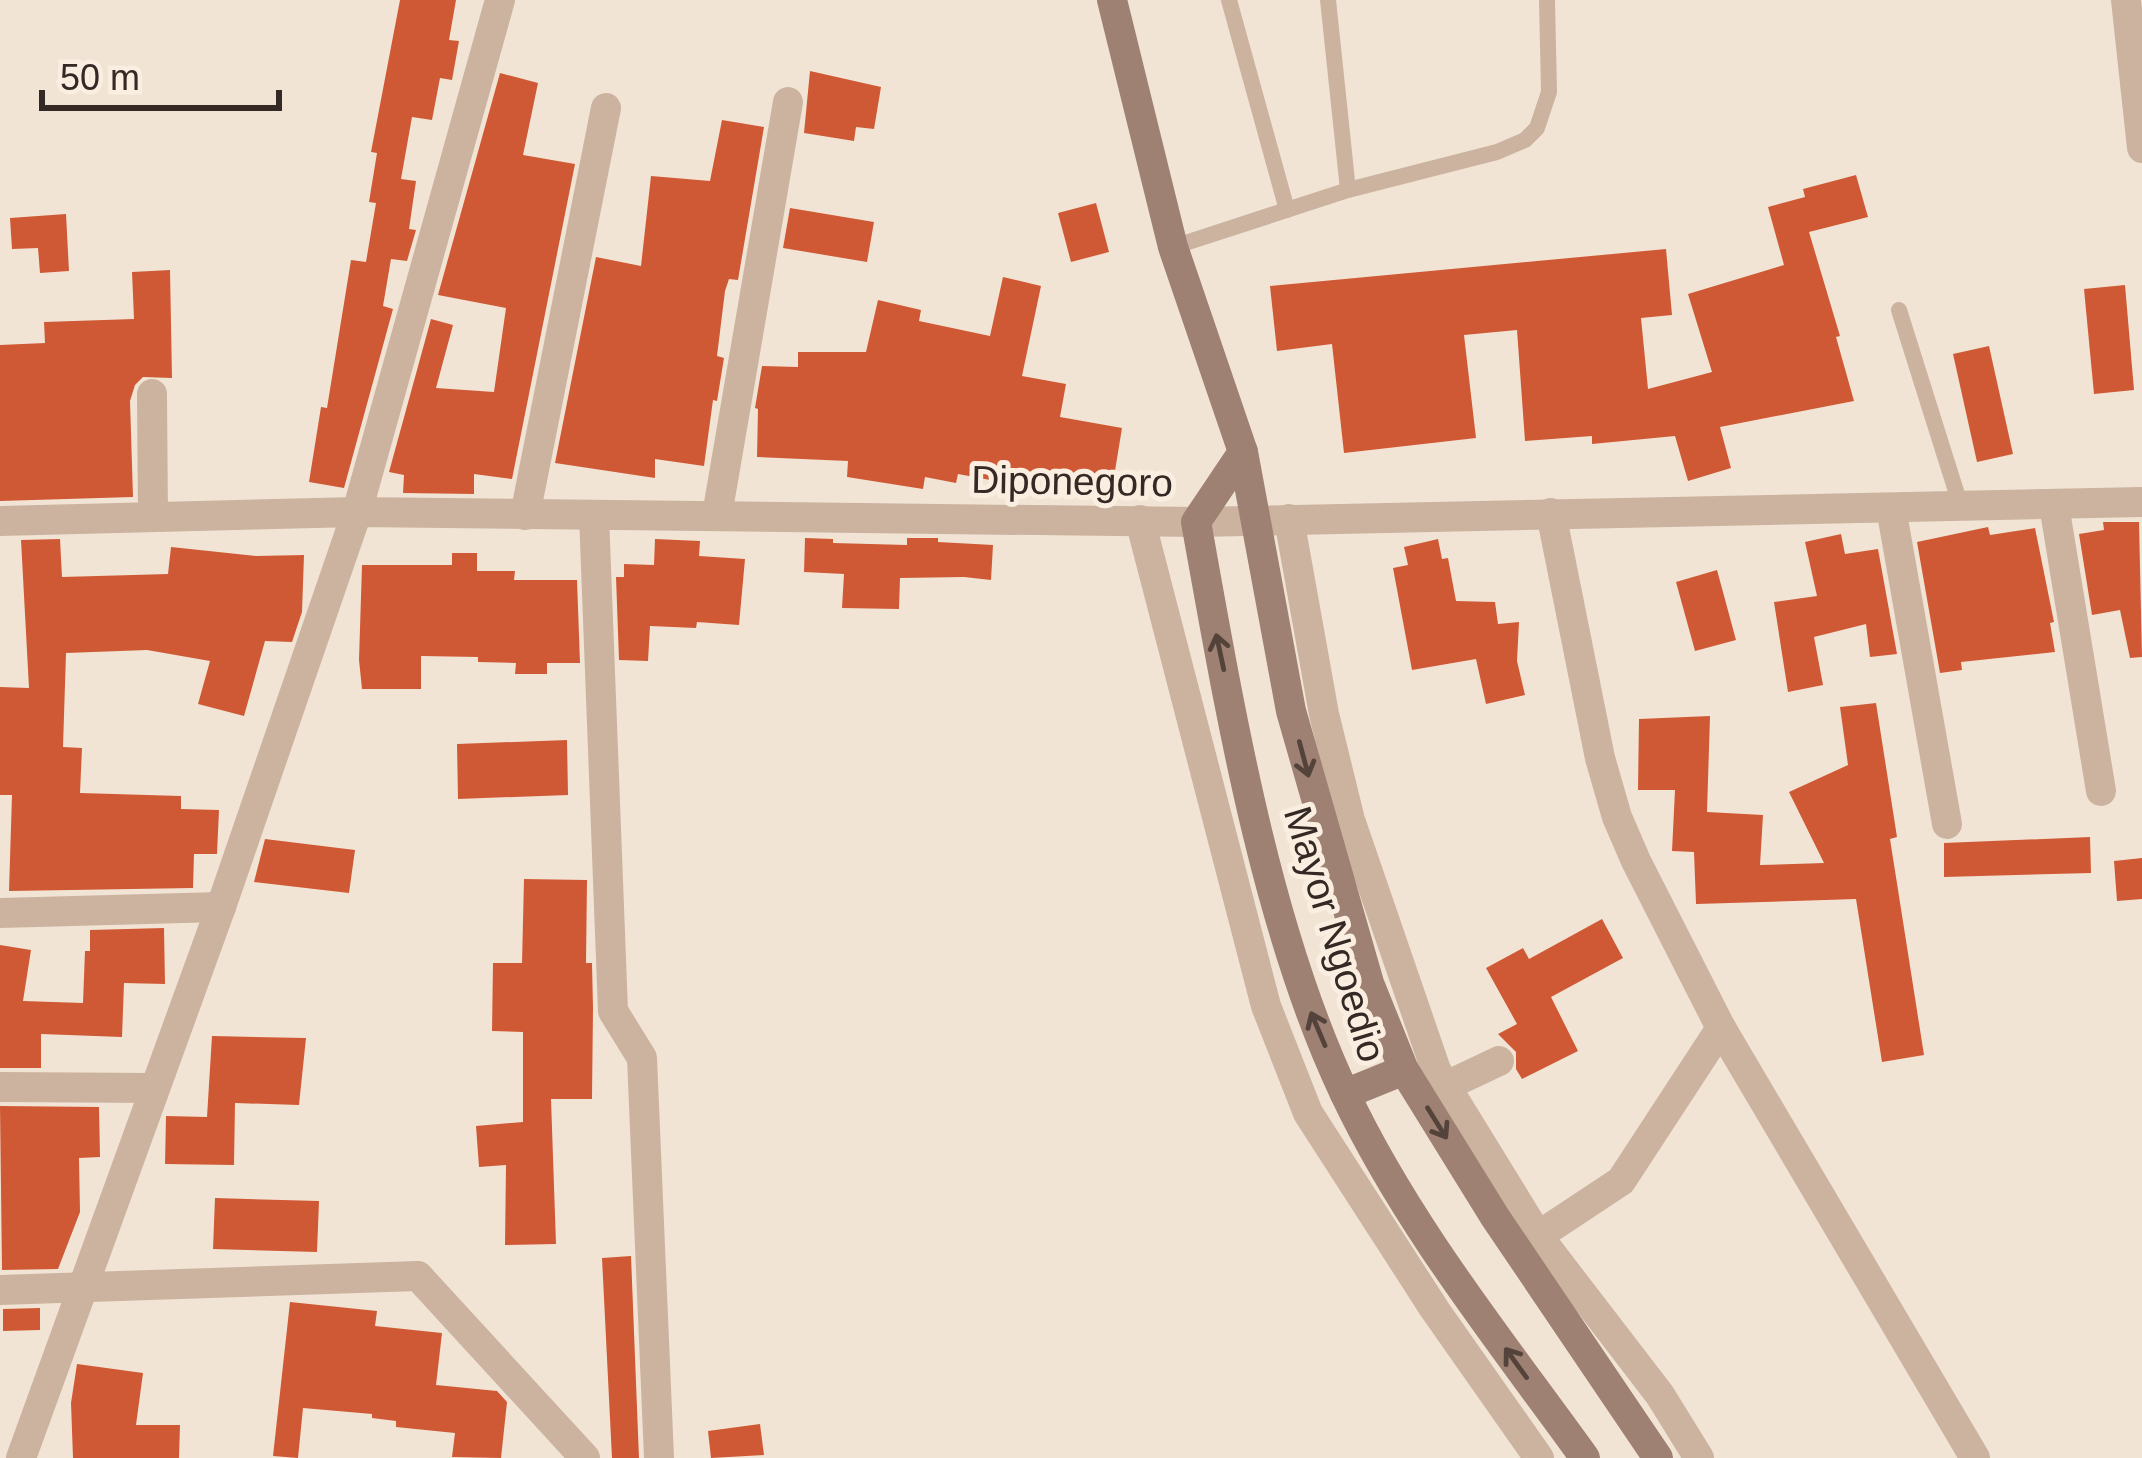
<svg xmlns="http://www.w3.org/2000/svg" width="2142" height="1458" font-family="Helvetica,sans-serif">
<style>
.building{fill:#d05935}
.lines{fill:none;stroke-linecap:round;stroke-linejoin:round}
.lane{stroke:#cbb3a0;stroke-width:16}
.street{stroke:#cbb3a0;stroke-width:30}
.secondary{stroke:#9e8172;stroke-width:30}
.oneway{stroke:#54433b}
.labels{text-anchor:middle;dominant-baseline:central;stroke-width:10;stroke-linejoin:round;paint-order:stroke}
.street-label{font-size:39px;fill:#342924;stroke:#faeee1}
</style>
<rect width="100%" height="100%" fill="#f2e4d5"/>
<g class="building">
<polygon points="400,0 456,0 449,40 459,41 452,80 440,78 432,120 412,117 401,179 416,181 409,229 416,230 407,261 391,259 383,306 393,309 344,488 309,482 321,407 327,408 351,260 366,262 376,203 369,202 377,153 371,152"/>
<polygon points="810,71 881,87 874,129 856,127 854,141 804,133"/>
<polygon points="500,73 538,83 523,155 575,164 512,479 474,474 474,494 403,493 404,475 389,472 431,319 453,325 436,388 494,392 506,308 438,295"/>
<polygon points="722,120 764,127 738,280 729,279 725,291 717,356 724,358 717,401 713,400 704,466 655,459 655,478 555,463 596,257 641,266 651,176 710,181"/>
<polygon points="1856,175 1868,217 1809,232 1840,336 1836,337 1854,401 1720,427 1731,468 1688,481 1675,436 1592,444 1592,436 1525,441 1517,330 1464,335 1476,438 1344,453 1332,344 1277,351 1270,286 1666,249 1672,315 1641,318 1648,389 1712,372 1688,294 1784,265 1768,207 1805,197 1803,189"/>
<polygon points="1096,203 1109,252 1071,262 1058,213"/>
<polygon points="790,208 874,222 867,262 783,248"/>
<polygon points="66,214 69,271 40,273 38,248 12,249 10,218"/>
<polygon points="170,270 172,378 143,377 135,385 130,401 133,497 0,501 0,345 45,343 44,322 134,319 132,272"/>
<polygon points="1003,277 1041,286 1022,376 1066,384 1060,417 1122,428 1113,483 1004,468 1001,482 958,474 956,483 925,477 923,489 847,477 848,461 757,457 758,409 755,408 762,366 798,367 798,352 866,352 878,300 921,310 919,321 990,336"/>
<polygon points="2125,285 2134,390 2094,394 2084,289"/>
<polygon points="1989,346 2013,454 1977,462 1953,354"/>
<polygon points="2103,522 2139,522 2142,657 2130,658 2120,610 2092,615 2079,534 2104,530"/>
<polygon points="1988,527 1990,535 2035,528 2054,622 2050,623 2055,652 1961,662 1962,670 1940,673 1917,542"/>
<polygon points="1841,534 1845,554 1878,549 1897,654 1870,657 1866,624 1814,637 1823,685 1788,692 1774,602 1817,596 1805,542"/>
<polygon points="805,538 833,539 833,543 907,545 907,538 938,538 938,542 993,545 991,580 964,577 900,578 899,609 842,608 844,574 804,572"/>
<polygon points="60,539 62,577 168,574 171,547 256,556 304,555 302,612 292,642 265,641 244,716 198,704 210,661 147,650 66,653 63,747 82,748 80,793 181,796 181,809 219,810 217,854 194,854 193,888 9,891 12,795 0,795 0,687 29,688 21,540"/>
<polygon points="655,539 700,541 699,556 745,559 739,625 697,622 696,628 650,626 648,661 619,660 616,577 624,577 624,564 654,565"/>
<polygon points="1438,539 1442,559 1448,558 1456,601 1495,602 1498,624 1519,622 1517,661 1525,695 1486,704 1476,659 1412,670 1393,568 1408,565 1404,547"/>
<polygon points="452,553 477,553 477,571 515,571 514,580 577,580 580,663 547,663 547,674 515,674 516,663 478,662 478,657 421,656 421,689 362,689 359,660 362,565 452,565"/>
<polygon points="1717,570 1736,640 1695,651 1676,582"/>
<polygon points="1876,703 1897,837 1890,839 1924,1055 1882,1062 1856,899 1696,904 1694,852 1672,851 1675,790 1638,790 1639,719 1710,716 1707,812 1763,815 1760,865 1824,863 1789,792 1848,765 1840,707"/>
<polygon points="567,740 568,795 458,799 457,744"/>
<polygon points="2090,837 2091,873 1944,877 1944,843"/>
<polygon points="265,839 355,850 349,893 254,882"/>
<polygon points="2142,858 2142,899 2117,901 2114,861"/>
<polygon points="524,879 587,880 586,963 592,963 593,1008 592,1099 551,1099 556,1244 505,1245 506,1165 479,1167 476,1126 523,1122 523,1032 492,1031 493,963 522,963"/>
<polygon points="1602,919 1623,958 1551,997 1578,1051 1522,1079 1516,1069 1516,1052 1498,1034 1517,1024 1486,968 1523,948 1529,959"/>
<polygon points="164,928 165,984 124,983 122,1037 41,1034 41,1068 0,1068 0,945 31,950 23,1001 83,1003 85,951 90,951 90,930"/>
<polygon points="212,1036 306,1038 299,1105 235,1103 234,1165 165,1164 166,1116 207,1117"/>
<polygon points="0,1106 99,1107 100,1157 79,1158 80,1212 58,1269 2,1270"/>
<polygon points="215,1198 319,1201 317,1252 213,1249"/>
<polygon points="631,1256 639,1458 612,1458 602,1258"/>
<polygon points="290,1302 377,1311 375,1326 442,1333 436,1385 497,1391 507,1402 501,1458 452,1457 455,1433 396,1427 396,1421 372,1418 372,1414 303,1408 298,1458 273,1456"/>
<polygon points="40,1308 40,1330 3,1331 3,1309"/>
<polygon points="77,1364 143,1373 136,1425 180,1425 179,1458 73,1458 71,1403"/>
<polygon points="760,1424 764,1455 711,1458 708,1431"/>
</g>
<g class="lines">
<g class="lane">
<polyline points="1229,0 1287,210"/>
<polyline points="1328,0 1348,190"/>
<polyline points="1173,247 1348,190 1497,152 1525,140 1537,128 1549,92 1547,0"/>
<polyline points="1899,310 1961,507"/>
</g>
<g class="street">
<polyline points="2126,0 2142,148"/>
<polyline points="152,394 153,517"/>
<polyline points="2054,505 2101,791"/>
<polyline points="1891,508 1947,824"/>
<polyline points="1551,513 1600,758 1617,817 1636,861 1721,1028 1975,1458"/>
<polyline points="525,515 606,108"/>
<polyline points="594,515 613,1011 642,1058 659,1458"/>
<polyline points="717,515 788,102"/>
<polyline points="1289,519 1324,714 1350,820 1436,1070 1538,1236 1660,1395 1699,1458"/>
<polyline points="1140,520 1266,1006 1308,1113 1435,1310 1539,1458"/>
<polyline points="0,521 357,512 1196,522 2142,502"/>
<polyline points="0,913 221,907"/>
<polyline points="0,1087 154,1088"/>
<polyline points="1444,1087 1499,1061"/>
<polyline points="1538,1236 1621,1181 1721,1028"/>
<polyline points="0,1290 418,1276 585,1458"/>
<polyline points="21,1458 221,907 357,512 500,0"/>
</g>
<g class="secondary">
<polyline points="1112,0 1173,247 1243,452 1291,711 1369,983 1404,1070 1495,1217 1658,1458"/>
<path d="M1243,452l-47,70c33,183 69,404 149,572 62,131 155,246 240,364"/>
<polyline points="1345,1094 1404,1070"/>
</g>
</g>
<defs><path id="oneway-shaft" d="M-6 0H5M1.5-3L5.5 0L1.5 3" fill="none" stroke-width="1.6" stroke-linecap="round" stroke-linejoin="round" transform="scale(3)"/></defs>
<g class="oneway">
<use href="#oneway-shaft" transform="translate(1220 652) rotate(-102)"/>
<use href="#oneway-shaft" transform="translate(1304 759) rotate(75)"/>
<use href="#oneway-shaft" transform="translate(1318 1029) rotate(-113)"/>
<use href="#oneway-shaft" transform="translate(1437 1123) rotate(58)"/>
<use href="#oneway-shaft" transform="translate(1516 1363) rotate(-126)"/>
</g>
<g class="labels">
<g class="street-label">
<text transform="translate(1072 481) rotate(1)">Diponegoro</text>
<text transform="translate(1335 934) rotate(73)">Mayor Ngoedio</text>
</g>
</g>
<path d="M42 90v18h237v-18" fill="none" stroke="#342924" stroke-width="6"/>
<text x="60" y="90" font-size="36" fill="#342924" stroke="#faeee1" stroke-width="9" paint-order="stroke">50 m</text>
</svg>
